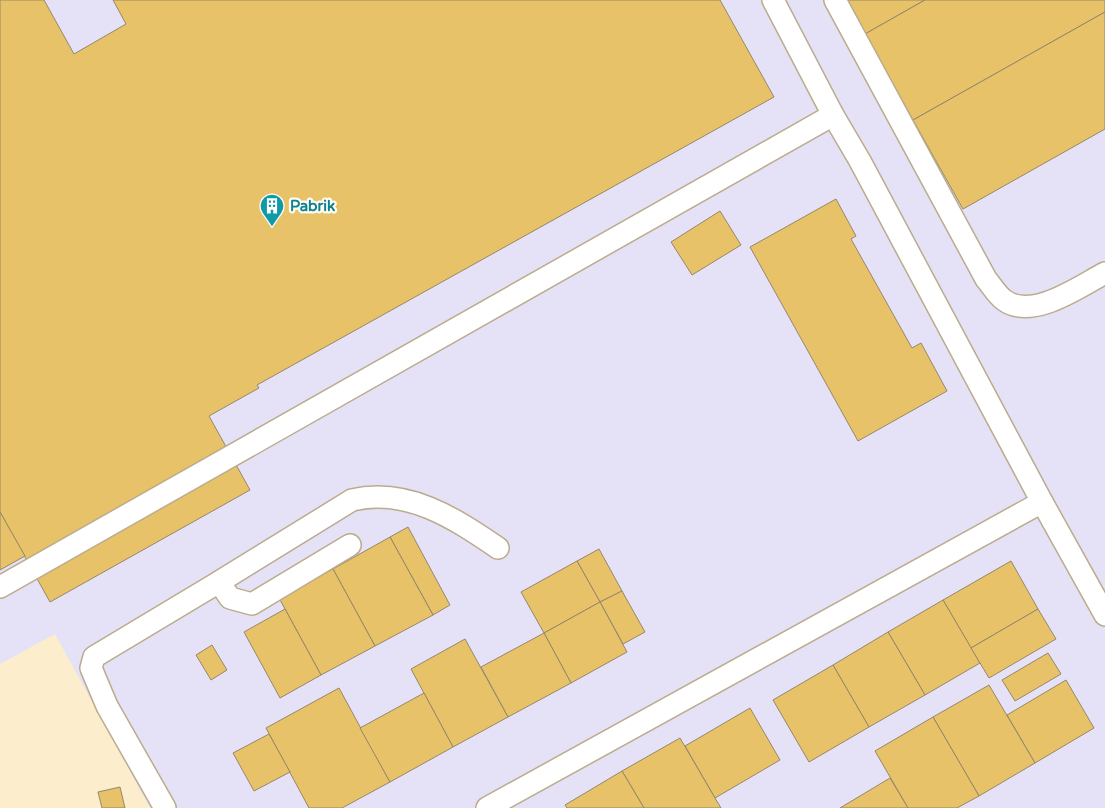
<svg xmlns="http://www.w3.org/2000/svg" width="1105" height="808" font-family="'Varela Round',sans-serif">
<style>
.industrial{fill:#e5e1f7}
.building{fill:#e8c268;stroke:#958769}
.lines{fill:none;stroke-linecap:round;stroke-linejoin:round}
.minor-casing{stroke:#bbac8d;stroke-width:24}
.minor{stroke:#fff;stroke-width:21}
.labels{text-anchor:middle;dominant-baseline:central;stroke-width:4.5;stroke-linejoin:round;paint-order:stroke}
.culture-label{font-size:15px;font-weight:bold;fill:#0d838f;stroke:#fefcf5;text-anchor:start}
</style>
<rect width="100%" height="100%" fill="#fcedcc"/>
<polygon class="industrial" points="0,0 1105,0 1105,808 150,808 55,634 0,664"/>
<g class="building">
<polygon points="0,0 44,0 74,54 126,24 113,0 720,0 774,97 257,385 259,388 209,416 250,490 50,602 0,512"/>
<polygon points="846,0 925,0 865,34"/>
<polygon points="925,0 1105,0 1105,12 913,120 865,34"/>
<polygon points="1105,12 1105,129 963,209 913,120"/>
<polygon points="836,199 856,236 851,239 912,348 921,343 947,391 858,441 750,247"/>
<polygon points="720,211 741,245 692,275 671,242"/>
<polygon points="0,512 25,556 0,570"/>
<polygon points="408,527 450,605 433,615 390,537"/>
<polygon points="390,537 433,615 375,646 333,569"/>
<polygon points="599,549 622,591 600,602 577,561"/>
<polygon points="577,561 600,602 544,633 521,592"/>
<polygon points="1011,561 1038,609 971,648 943,600"/>
<polygon points="333,569 375,646 321,675 279,598"/>
<polygon points="622,591 645,632 623,644 600,602"/>
<polygon points="943,600 980,663 925,695 888,632"/>
<polygon points="600,602 627,652 571,683 544,633"/>
<polygon points="285,609 321,675 280,698 244,632"/>
<polygon points="1038,609 1056,639 989,678 971,648"/>
<polygon points="888,632 925,695 869,727 833,665"/>
<polygon points="544,633 571,683 508,717 481,667"/>
<polygon points="465,639 508,717 453,747 411,669"/>
<polygon points="212,645 227,670 211,680 196,655"/>
<polygon points="1048,653 1061,674 1015,701 1002,680"/>
<polygon points="833,665 869,727 809,762 773,700"/>
<polygon points="1066,680 1094,728 1035,763 1007,715"/>
<polygon points="989,685 1035,763 979,796 933,717"/>
<polygon points="339,688 390,782 342,808 309,808 266,728"/>
<polygon points="424,693 453,747 390,782 360,728"/>
<polygon points="750,708 780,760 715,798 685,746"/>
<polygon points="933,717 979,796 957,808 908,808 875,751"/>
<polygon points="269,734 290,772 254,791 233,753"/>
<polygon points="680,738 715,798 721,808 644,808 622,771"/>
<polygon points="622,771 644,808 567,808 565,805"/>
<polygon points="890,778 908,808 840,808"/>
<polygon points="120,787 125,808 102,808 98,792"/>
</g>
<g class="lines">
<defs>
<g id="minor">
<polyline points="773,0 833,115 860,161 1042,502 1105,615"/>
<path d="M835,0l151,279c6,7 11,16 18,21 28,21 76,-14 101,-27"/>
<path d="M219,582l133,-82c55,-13 102,18 146,48"/>
<polyline points="0,587 833,115"/>
<polyline points="165,808 107,706 91,668 94,657 219,582 230,598 252,604 350,545"/>
<polyline points="487,808 1042,502"/>
</g>
</defs>
<use href="#minor" class="minor-casing"/>
<use href="#minor" class="minor"/>
</g>
<defs>
<symbol id="building-pin" viewBox="-11 -11 22 30"><path d="M0 17L-7.5 6A9.5 9.5 0 1 1 7.5 6Z" fill="#0f9aa8" stroke="#fefcf5"/><path d="M-4-6H4V6H1V3H-1V6H-4ZM-2.5-4.3h1.7v1.8h-1.7ZM.8-4.3h1.7v1.8H.8ZM-2.5-1h1.7V.8h-1.7ZM.8-1h1.7V.8H.8Z" fill="#fff"/></symbol>
</defs>
<g fill-rule="evenodd">
<use href="#building-pin" x="258" y="192" width="28" height="38"/>
</g>
<g class="labels">
<g class="culture-label">
<text x="290" y="206">Pabrik</text>
</g>
</g>
</svg>
